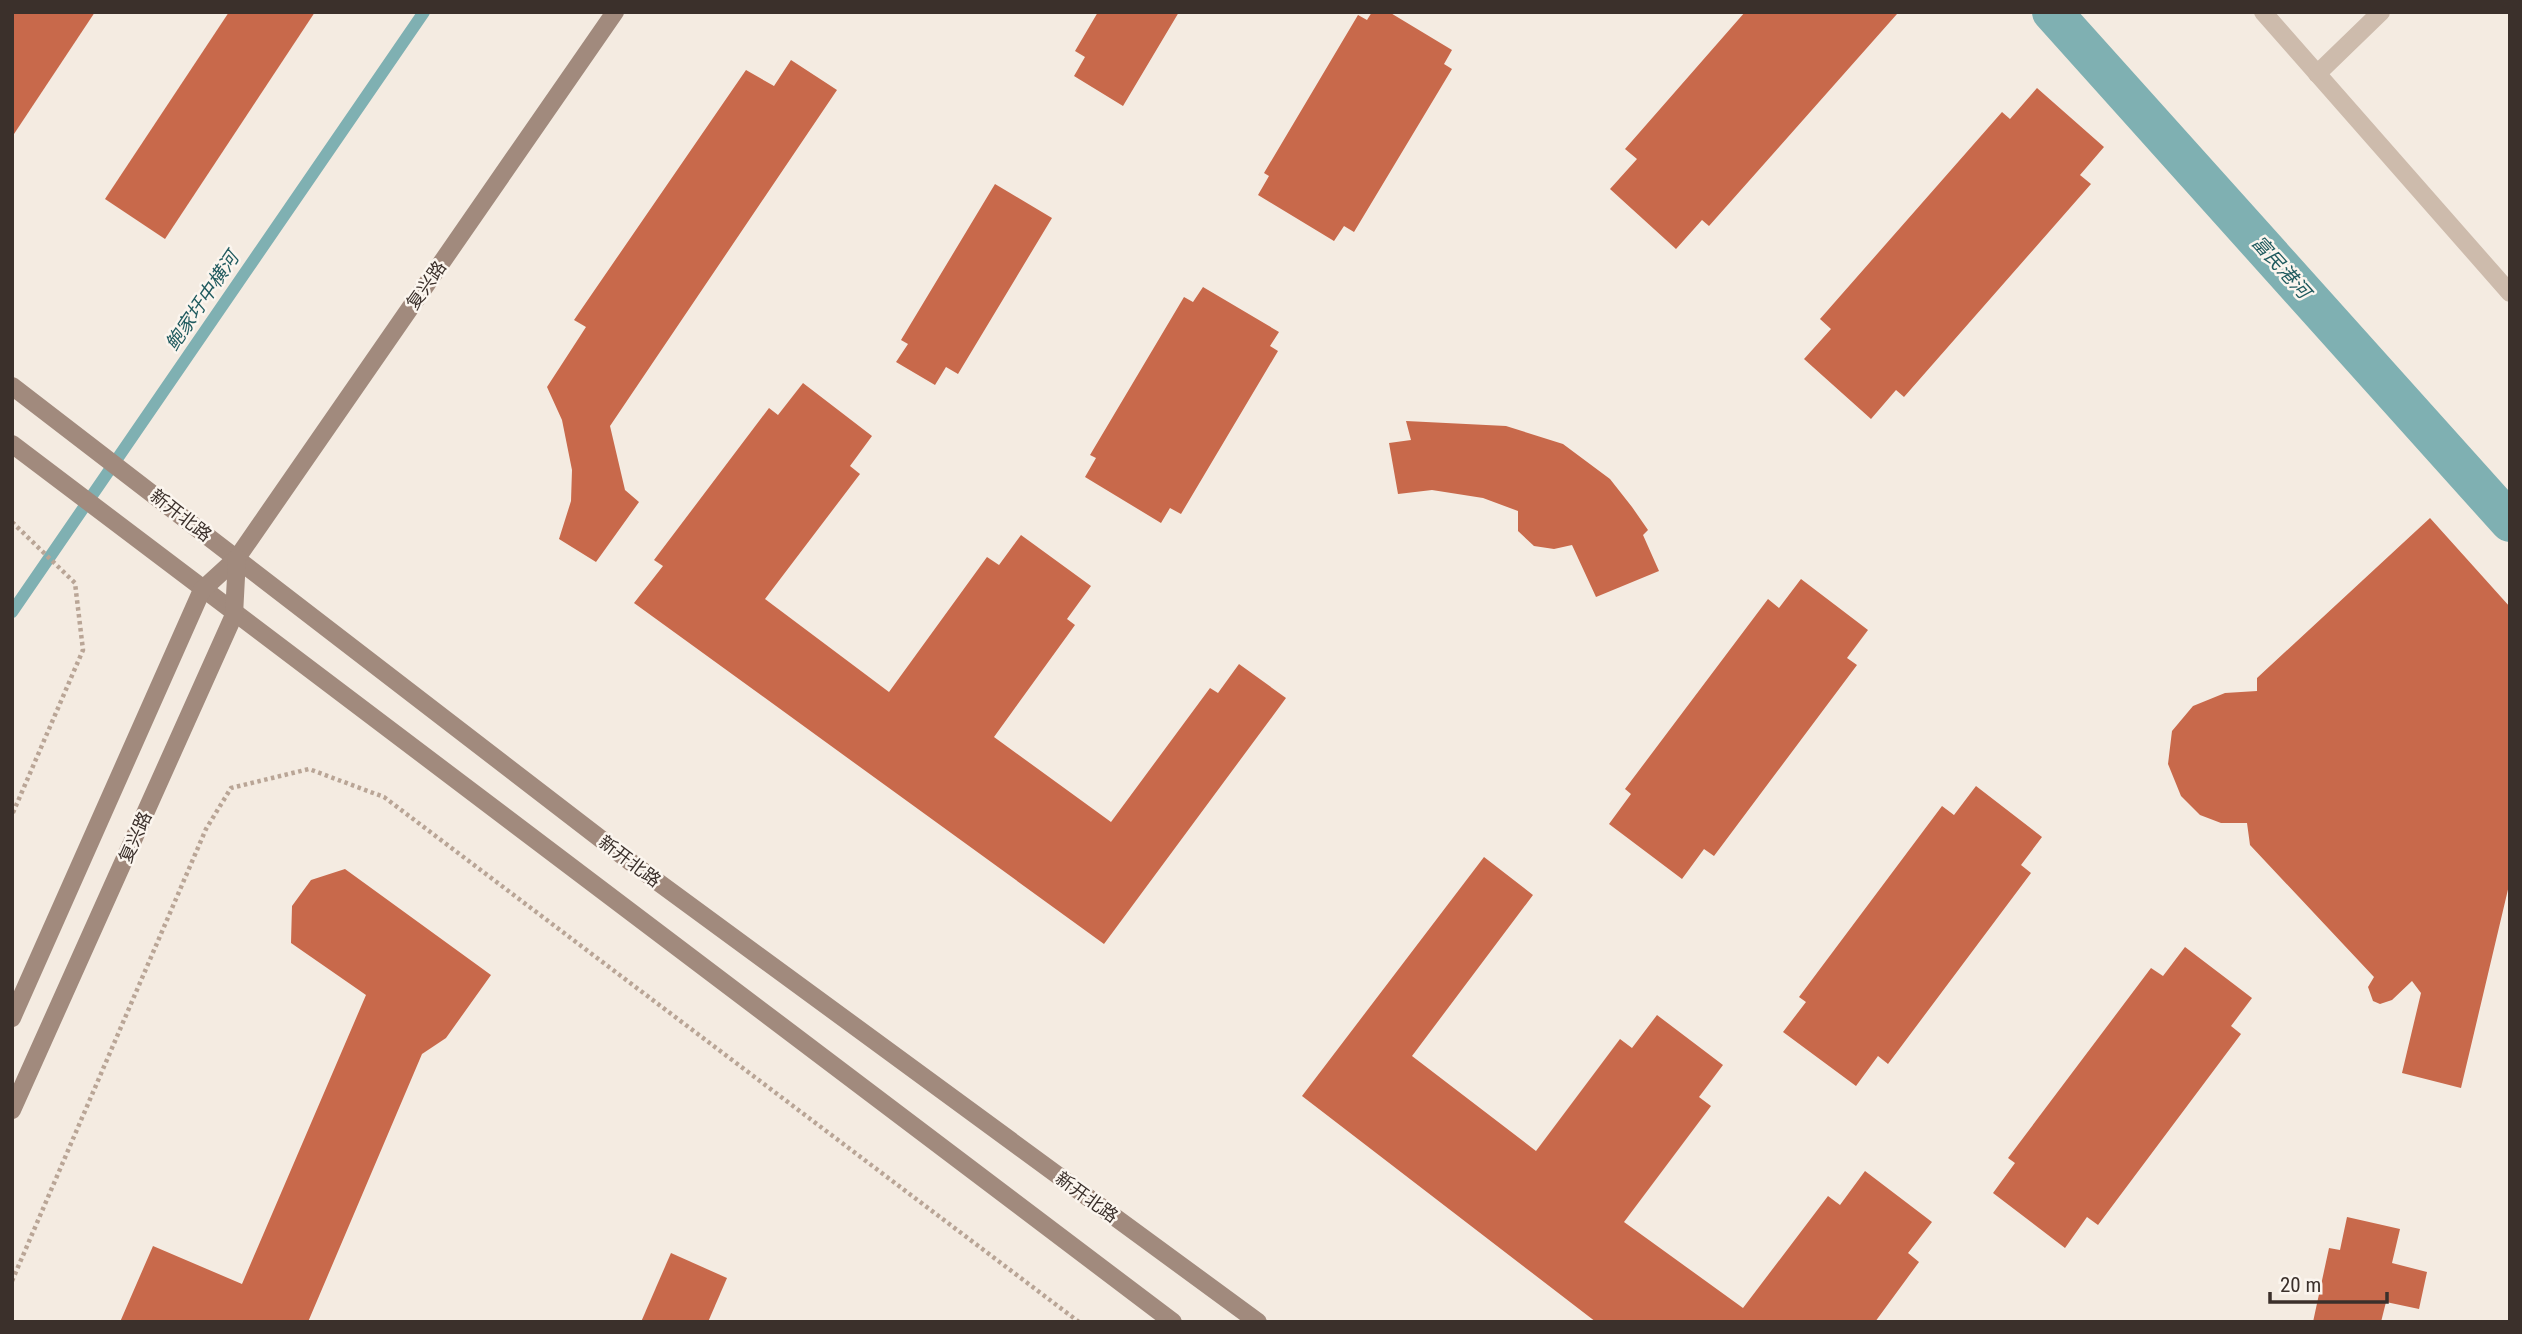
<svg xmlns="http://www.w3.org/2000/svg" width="2522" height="1334" font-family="'Roboto Condensed','Noto Sans SC',sans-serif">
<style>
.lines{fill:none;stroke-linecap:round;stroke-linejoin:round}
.stream{stroke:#7fb0b2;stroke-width:12}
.canal{stroke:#7fb0b2;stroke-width:40}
.building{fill:#c8694b}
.path{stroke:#b9a596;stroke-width:4.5;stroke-dasharray:3.5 3.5;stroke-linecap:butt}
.street{stroke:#cdbbac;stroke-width:18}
.secondary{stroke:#a18a7d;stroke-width:18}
.labels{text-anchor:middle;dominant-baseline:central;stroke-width:5;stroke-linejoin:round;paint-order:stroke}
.street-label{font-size:18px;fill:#3b302b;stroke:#fbf5ee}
.water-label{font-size:19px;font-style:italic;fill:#1f5a5e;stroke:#fbf5ee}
</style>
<rect width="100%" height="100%" fill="#f4ebe1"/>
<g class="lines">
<polyline class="stream" points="12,612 424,12"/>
<polyline class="canal" points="2052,12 2510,522"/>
</g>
<g class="building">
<polygon points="12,12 95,12 12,137"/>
<polygon points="229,12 315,12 165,239 105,199"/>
<polygon points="1098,12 1179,12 1123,106 1074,76 1085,57 1075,51"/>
<polygon points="1372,12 1389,12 1452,50 1444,64 1452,69 1354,232 1344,226 1334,241 1258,195 1269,176 1264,173 1358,15 1367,20"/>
<polygon points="1745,12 1897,14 1709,226 1702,220 1676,249 1610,189 1637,159 1625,149"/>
<polygon points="791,60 837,90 610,426 625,490 639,502 596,562 559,539 571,501 572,470 562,420 547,387 586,327 574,320 746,70 774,86"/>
<polygon points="2037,88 2104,147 2080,175 2091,184 1904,397 1896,390 1871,419 1804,359 1831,329 1820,319 2002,112 2010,119"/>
<polygon points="995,184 1052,218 958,374 946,367 935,385 896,362 908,344 901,340"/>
<polygon points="1203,287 1279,332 1270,346 1278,351 1181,514 1170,508 1161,523 1085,477 1096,458 1090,455 1184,297 1193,302"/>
<polygon points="803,383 872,436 850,466 860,474 765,599 889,692 987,557 999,565 1021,535 1091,586 1067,619 1075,625 994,737 1111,822 1210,688 1218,693 1239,664 1286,698 1104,944 634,603 663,566 654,560 769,408 778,415"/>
<polygon points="1406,421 1506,426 1563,444 1610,479 1632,507 1648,530 1643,535 1659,571 1596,597 1572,545 1554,549 1534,546 1518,531 1518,511 1483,498 1432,490 1398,494 1389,443 1411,440"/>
<polygon points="2430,518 2510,607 2510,881 2461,1088 2402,1073 2421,993 2412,981 2392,1000 2380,1004 2373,1001 2368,987 2374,977 2250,845 2247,823 2221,823 2200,815 2181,796 2168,764 2172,731 2193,706 2225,693 2257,691 2257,678"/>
<polygon points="1801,579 1868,630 1847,658 1857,665 1714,856 1704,849 1682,879 1609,824 1631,794 1625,789 1768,599 1779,608"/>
<polygon points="1976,786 2042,837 2021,865 2031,873 1888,1064 1878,1056 1856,1086 1783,1032 1806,1002 1799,997 1942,806 1954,815"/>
<polygon points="1484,857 1533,895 1412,1056 1536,1151 1620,1039 1632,1048 1657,1015 1723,1065 1699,1097 1711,1106 1624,1222 1743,1308 1828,1196 1840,1205 1865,1171 1932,1222 1908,1253 1919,1262 1875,1322 1596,1322 1302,1096"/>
<polygon points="345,869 491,975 446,1038 422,1054 308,1322 120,1322 153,1246 242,1284 366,995 291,943 292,906 311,880"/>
<polygon points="2185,947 2252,998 2231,1026 2241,1034 2098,1225 2087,1217 2065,1248 1993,1193 2015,1163 2008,1158 2151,968 2163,976"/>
<polygon points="2347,1217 2400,1229 2392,1263 2427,1272 2419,1309 2386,1302 2381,1322 2313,1322 2329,1248 2340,1250"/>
<polygon points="671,1253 727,1278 708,1322 641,1322"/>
</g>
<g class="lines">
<g class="path">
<polyline points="12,522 75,583 83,650 12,815"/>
<polyline points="12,1281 206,829 231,788 309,769 384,797 1079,1322"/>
</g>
<g class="street">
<polyline points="2263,12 2510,293"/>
<polyline points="2317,74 2381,12"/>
</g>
<g class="secondary">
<polyline points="12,386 632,863 1258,1322"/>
<polyline points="12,444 1173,1322"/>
<polyline points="12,1018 202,590 237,558 615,12"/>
<polyline points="12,1110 234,615 237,558"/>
</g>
</g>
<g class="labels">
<g class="street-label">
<text transform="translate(426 285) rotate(-55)">复兴路</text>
<text transform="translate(181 515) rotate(38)">新开北路</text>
<text transform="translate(135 837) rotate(-66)">复兴路</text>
<text transform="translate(630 861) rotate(37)">新开北路</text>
<text transform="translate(1087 1197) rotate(36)">新开北路</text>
</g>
<g class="water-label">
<text transform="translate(2281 267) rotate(48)">富民港河</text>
<text transform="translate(202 301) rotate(-56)">鲍家圩中横河</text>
</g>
</g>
<rect width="2522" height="1334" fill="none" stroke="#3b302b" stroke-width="28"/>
<path d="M2270 1292v10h117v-10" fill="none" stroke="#3b302b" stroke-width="3.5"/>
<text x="2280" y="1292" font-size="21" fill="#3b302b" stroke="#fbf5ee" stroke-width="5" paint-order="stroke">20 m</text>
</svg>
